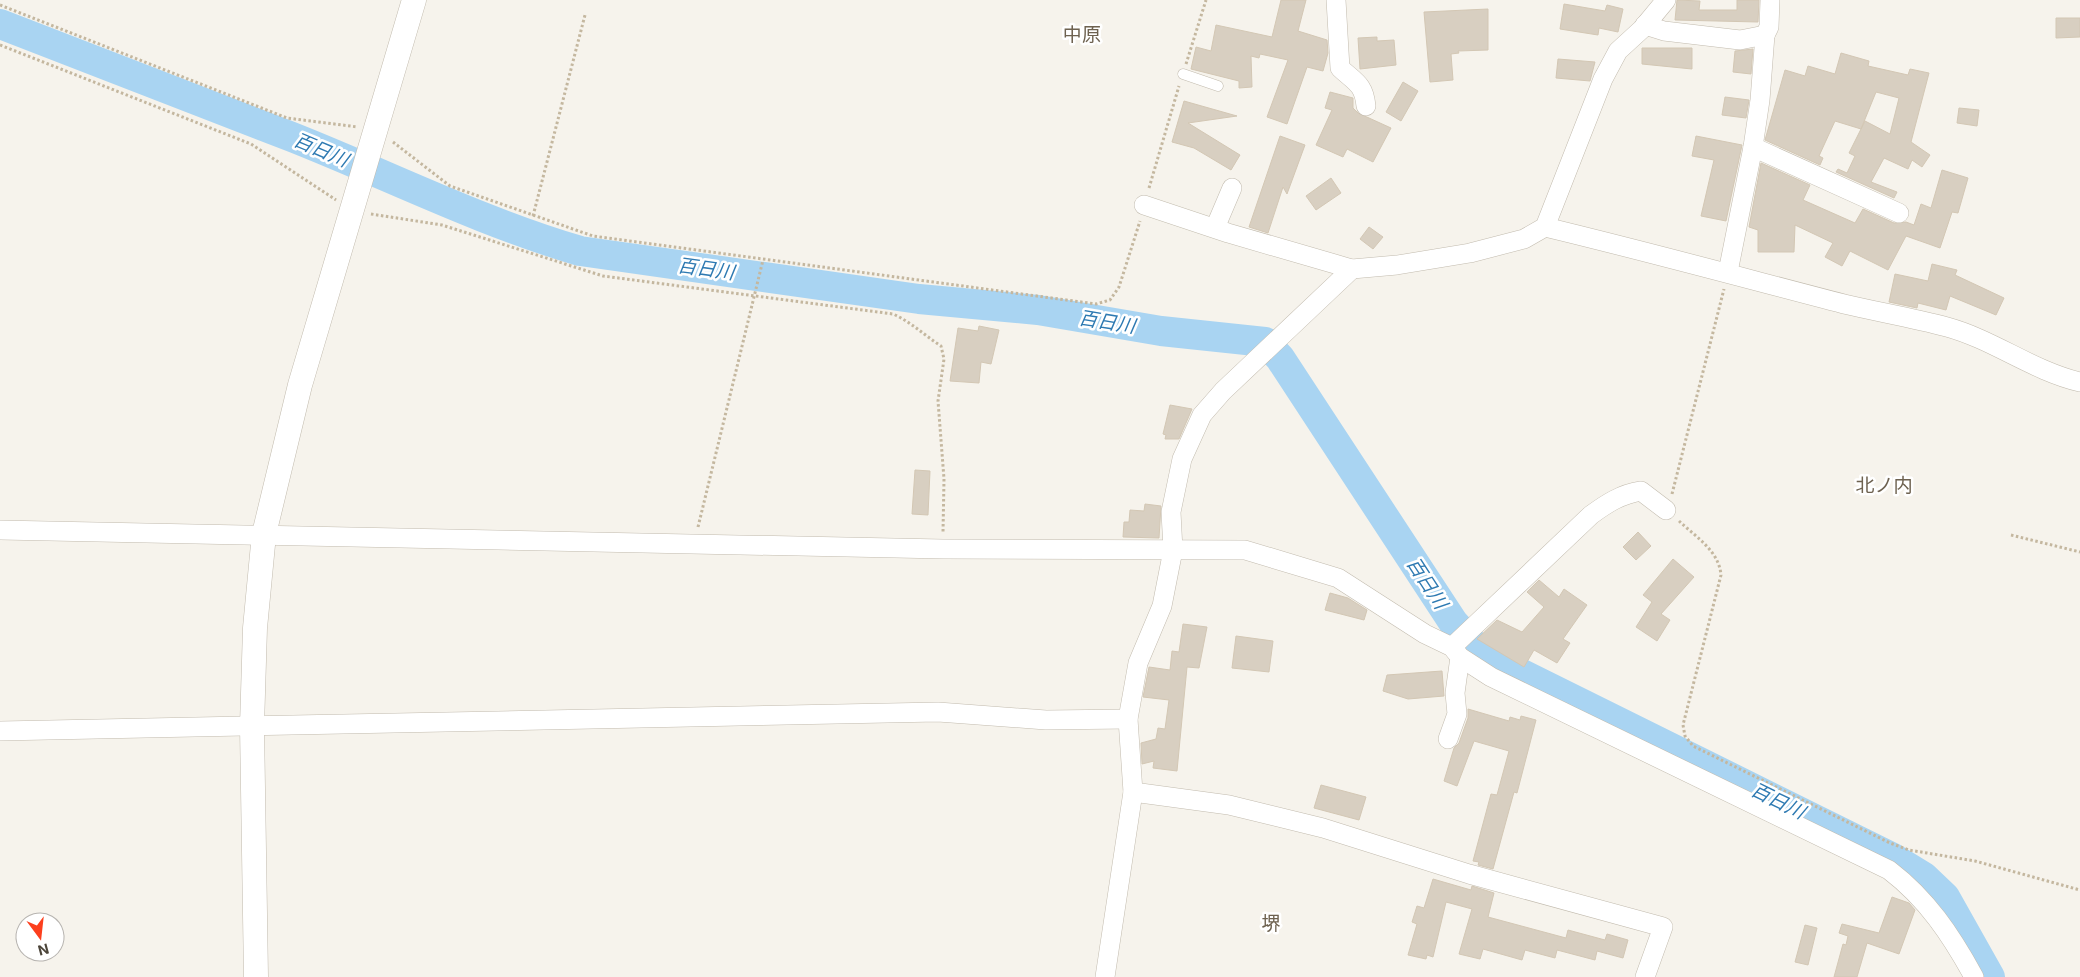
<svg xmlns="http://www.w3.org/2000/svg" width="2080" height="977" font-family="Inter,'Noto Sans JP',sans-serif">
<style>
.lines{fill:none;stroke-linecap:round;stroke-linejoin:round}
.river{stroke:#a9d4f2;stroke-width:30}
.building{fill:#d8cfc1;stroke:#d3c7b4}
.service-casing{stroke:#c2bbae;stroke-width:11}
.minor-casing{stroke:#c2bbae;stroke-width:20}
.tertiary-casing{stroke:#c2bbae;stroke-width:25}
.path{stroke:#c4b79f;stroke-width:3;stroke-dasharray:2.5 2.5;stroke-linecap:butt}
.service{stroke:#fff;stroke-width:10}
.minor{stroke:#fff;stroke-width:19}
.tertiary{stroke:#fff;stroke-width:24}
.labels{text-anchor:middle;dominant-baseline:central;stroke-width:5;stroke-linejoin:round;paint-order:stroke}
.neighbourhood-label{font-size:19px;fill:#6e6250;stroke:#fff}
.water-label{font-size:19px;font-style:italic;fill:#2e7ab2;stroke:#fff}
</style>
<rect width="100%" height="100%" fill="#f6f3ec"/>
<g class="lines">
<path class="river" d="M0,24c97,38 195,75 292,113 96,38 189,85 288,114l339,48 119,11 123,21 104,11 15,16 173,264 19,21 22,17 399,198 31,19 21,20 45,80"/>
</g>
<g class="building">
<polygon points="1281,0 1306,0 1298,31 1327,40 1328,53 1323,71 1307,67 1287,124 1267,117 1288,60 1260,54 1259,58 1251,56 1252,87 1239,88 1239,81 1191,69 1196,47 1211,51 1216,25 1272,37"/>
<polygon points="1677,0 1700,1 1699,10 1737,10 1737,0 1759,0 1758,22 1675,20"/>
<polygon points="1564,4 1605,11 1607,5 1623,9 1618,32 1599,28 1598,35 1560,29"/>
<polygon points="1488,9 1488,50 1458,51 1459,53 1451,54 1453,80 1430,82 1424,12"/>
<polygon points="2056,18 2080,18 2080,37 2056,38"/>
<polygon points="1377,37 1377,41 1394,40 1396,65 1360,69 1358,38"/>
<polygon points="1642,48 1692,48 1692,69 1642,64"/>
<polygon points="1753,49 1751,74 1733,72 1735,51"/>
<polygon points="1841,53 1869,61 1868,66 1908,75 1910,69 1929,73 1911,142 1930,155 1922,167 1912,160 1908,169 1884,158 1871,182 1897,192 1894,198 1836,172 1838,169 1847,173 1855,156 1849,153 1865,121 1890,134 1899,98 1876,92 1861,129 1835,121 1819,156 1823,158 1820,165 1765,140 1785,70 1805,76 1808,66 1835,74"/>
<polygon points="1558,59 1595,62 1590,81 1556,78"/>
<polygon points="1403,82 1418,91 1401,121 1386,112"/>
<polygon points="1330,92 1353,98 1353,108 1358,113 1391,128 1373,162 1347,149 1343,157 1316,145 1332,110 1325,108"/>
<polygon points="1725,97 1749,100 1746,118 1722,115"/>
<polygon points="1184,101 1237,116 1188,123 1240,155 1231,170 1194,148 1172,142"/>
<polygon points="1959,108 1979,110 1977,126 1957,123"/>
<polygon points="1280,136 1305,145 1287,194 1283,187 1268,233 1249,227"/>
<polygon points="1696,136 1742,145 1726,221 1701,216 1714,160 1692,156"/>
<polygon points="1761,163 1810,185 1803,200 1855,223 1863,209 1894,223 1906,222 1914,225 1921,204 1931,208 1942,170 1968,178 1958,213 1952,212 1940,248 1906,236 1888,270 1850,251 1842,266 1825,257 1833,243 1795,225 1794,252 1758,252 1758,230 1749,227"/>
<polygon points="1331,178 1341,193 1316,210 1306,196"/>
<polygon points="1369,227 1383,237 1373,249 1360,239"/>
<polygon points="1932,264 1957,270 1955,275 2004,298 1996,315 1950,296 1946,310 1918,303 1917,308 1889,302 1895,274 1928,281"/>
<polygon points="979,326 999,330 991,364 981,362 979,383 950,381 958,328 978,331"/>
<polygon points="1170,405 1192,409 1179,439 1165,439 1166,435 1163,434"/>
<polygon points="915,470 930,471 928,515 912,514"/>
<polygon points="1145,504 1161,506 1159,538 1123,537 1124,522 1129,522 1130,510 1144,511"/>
<polygon points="1638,532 1651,546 1636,560 1623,547"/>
<polygon points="1673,559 1694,577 1661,614 1670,620 1657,641 1636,627 1652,602 1643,595"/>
<polygon points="1539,580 1559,597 1564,589 1587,605 1563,639 1570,643 1557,663 1534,650 1524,667 1477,639 1497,620 1522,632 1544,607 1527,592"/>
<polygon points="1330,593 1348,598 1367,610 1364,620 1325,610"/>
<polygon points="1183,624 1207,627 1199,668 1187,667 1177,771 1153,768 1154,761 1142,764 1141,743 1156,739 1158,728 1165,729 1169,700 1143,697 1149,667 1170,670 1172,651 1179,652"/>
<polygon points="1236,636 1273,641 1269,672 1232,668"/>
<polygon points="1442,671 1444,696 1408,699 1383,691 1387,675"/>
<polygon points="1468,709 1509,721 1510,717 1520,720 1521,716 1536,720 1517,793 1514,792 1493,869 1478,865 1479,862 1473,861 1491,794 1497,795 1509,751 1474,741 1457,786 1444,781 1454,748 1459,743 1468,718"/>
<polygon points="1321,785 1366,797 1359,820 1314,808"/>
<polygon points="1433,879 1471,890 1472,886 1494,893 1488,917 1566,938 1568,930 1605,940 1607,934 1628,940 1623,958 1597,951 1595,960 1557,950 1555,958 1525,950 1522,960 1483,949 1480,959 1459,954 1472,909 1446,902 1433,957 1427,955 1426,959 1408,955 1417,924 1412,922 1417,906 1424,908"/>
<polygon points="1892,897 1909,903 1915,910 1899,954 1867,943 1857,977 1834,977 1843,944 1846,945 1848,936 1839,933 1842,924 1879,933"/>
<polygon points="1805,925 1817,928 1808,965 1795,962"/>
</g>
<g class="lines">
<defs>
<polyline id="service" points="1183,74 1218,86"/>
<g id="minor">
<path d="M1336,0l4,68c15,14 24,16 26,38"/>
<polyline points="1645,25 1664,31 1740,40 1765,35 1769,27 1770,0"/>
<polyline points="1753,147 1899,213"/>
<polyline points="1144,205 1228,233 1352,269 1397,265 1470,253 1524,239 1545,227 1603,79 1618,51 1642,29 1666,0"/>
<path d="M1545,227c100,24 199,51 299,77 34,8 69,14 103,23 47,13 86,44 133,55"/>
<polyline points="1215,228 1232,188"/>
<polyline points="1728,272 1753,147 1760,100 1765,35"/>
<path d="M0,530l943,19 302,1 93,28 87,56 27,13 8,10 31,20 398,193c38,29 62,65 85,107"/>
<path d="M1452,647l139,-132c15,-11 30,-21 50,-24l25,19"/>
<polyline points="0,731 938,712 1046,720 1128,719"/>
<polyline points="1448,739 1457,714 1455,693 1460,657"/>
<polyline points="1133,792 1229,805 1323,828 1469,874 1663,927 1645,977"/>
<polyline points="1105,977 1133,792 1128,719 1138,663 1162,606 1173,550 1171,512 1182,459 1202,415 1223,391 1352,269"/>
</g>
<polyline id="tertiary" points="256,977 252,726 255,628 264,534 300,385 414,0"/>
</defs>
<use href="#service" class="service-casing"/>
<use href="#minor" class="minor-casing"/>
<use href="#tertiary" class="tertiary-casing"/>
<g class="path">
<polyline points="0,5 287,118 358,127"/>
<polyline points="0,45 251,144 336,200"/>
<polyline points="1186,64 1206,0"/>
<polyline points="393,142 450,186 593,236 1096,304 1110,300 1119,287 1140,221"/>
<polyline points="1149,188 1179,86"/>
<path d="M371,214l71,11 161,51 290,38c18,8 31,21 48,32l3,13 -6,42 6,78 -1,53"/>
<polyline points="533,216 585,15"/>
<polyline points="1672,494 1724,289"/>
<path d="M1679,521c17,16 40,30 42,54l-38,150 2,11 8,10 197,97 19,7 66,11 105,29"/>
<polyline points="698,527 763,260"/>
<polyline points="2011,535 2080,552"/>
</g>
<use href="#service" class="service"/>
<use href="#minor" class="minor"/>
<use href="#tertiary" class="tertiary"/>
</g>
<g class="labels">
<g class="neighbourhood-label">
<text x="1082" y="34">中原</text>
<text x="1884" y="485">北ノ内</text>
<text x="1271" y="923">堺</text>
</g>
<g class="water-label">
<text transform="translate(321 150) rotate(23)">百日川</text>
<text transform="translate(706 269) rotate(8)">百日川</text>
<text transform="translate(1107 322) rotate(9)">百日川</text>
<text transform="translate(1427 583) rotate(57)">百日川</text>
<text transform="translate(1778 801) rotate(26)">百日川</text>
</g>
</g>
<g transform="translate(40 937) rotate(165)"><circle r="24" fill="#ffffff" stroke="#b7b4b0"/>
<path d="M0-4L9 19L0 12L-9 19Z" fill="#fc3f1d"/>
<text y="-8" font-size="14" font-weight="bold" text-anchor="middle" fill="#4b4439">N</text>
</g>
</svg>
